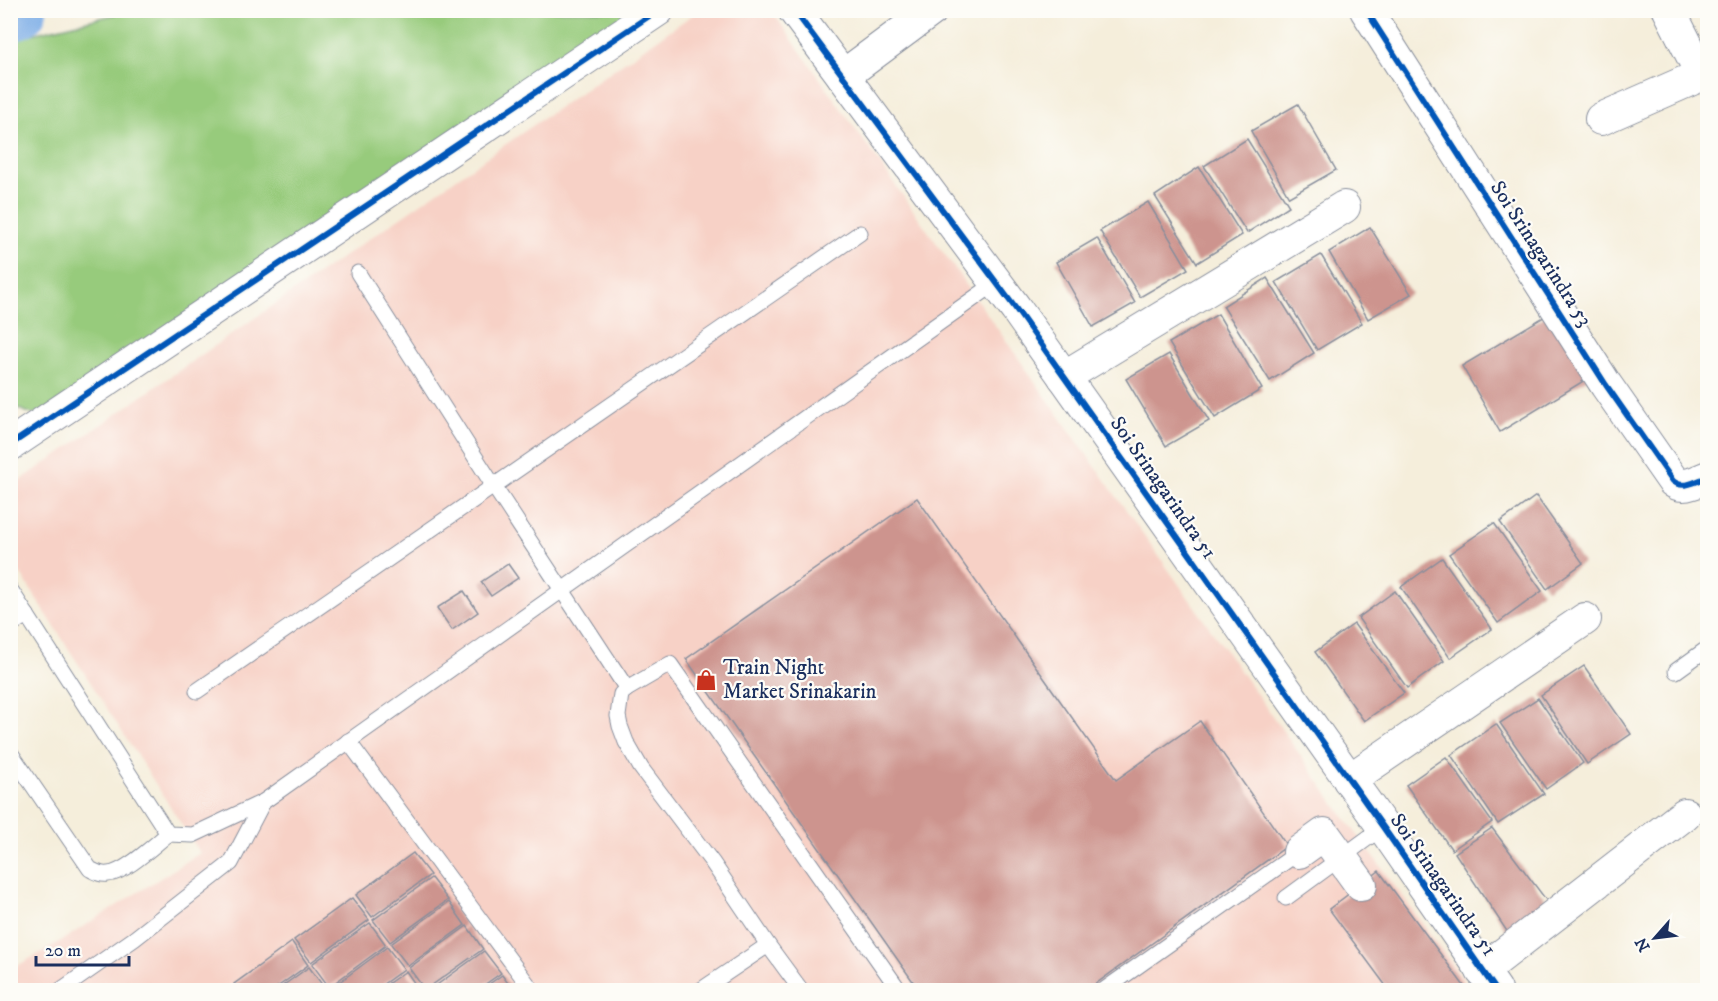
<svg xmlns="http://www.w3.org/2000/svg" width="1718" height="1001" font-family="'IM FELL DW Pica',serif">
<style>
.built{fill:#f7d1c6}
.green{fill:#97cb7c;stroke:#597d6d;stroke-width:1.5}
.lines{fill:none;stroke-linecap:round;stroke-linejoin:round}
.river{stroke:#7aace6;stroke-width:56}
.building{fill:#cd948e}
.lane-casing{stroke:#888e9c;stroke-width:17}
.street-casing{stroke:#888e9c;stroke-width:34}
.lane{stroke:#fff;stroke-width:15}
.street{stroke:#fff;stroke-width:32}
.cycleway-casing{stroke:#fdfcf7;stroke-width:10}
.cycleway{stroke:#0057b8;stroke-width:6}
.labels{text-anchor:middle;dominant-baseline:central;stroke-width:4.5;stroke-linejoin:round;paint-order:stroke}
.street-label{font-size:21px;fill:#1b2f5e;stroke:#fdfcf7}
.poi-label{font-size:21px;fill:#1b2f5e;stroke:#fdfcf7;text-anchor:start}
</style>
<rect width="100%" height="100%" fill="#fdfcf7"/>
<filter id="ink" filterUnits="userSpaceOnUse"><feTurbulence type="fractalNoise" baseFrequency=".0167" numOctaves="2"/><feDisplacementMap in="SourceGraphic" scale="12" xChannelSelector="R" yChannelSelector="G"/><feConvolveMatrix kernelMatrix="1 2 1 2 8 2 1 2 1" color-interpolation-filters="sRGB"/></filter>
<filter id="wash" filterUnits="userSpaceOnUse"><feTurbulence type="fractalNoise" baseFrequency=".008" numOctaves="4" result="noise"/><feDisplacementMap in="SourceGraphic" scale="24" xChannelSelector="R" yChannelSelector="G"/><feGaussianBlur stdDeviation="1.35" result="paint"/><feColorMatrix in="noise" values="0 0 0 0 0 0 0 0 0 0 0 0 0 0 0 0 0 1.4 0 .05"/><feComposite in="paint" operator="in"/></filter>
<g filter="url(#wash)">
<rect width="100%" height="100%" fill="#f5eedb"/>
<polygon class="built" points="771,10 1332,800 1471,990 11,990 10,970 61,941 200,853 11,559 11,487 698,11"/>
<polygon class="green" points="134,10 632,11 37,416 11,406 10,39"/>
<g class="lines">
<polyline class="river" points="10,14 19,10"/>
</g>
<g id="blocks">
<g class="building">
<polygon points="1298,104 1336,170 1289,197 1251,131"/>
<polygon points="1247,139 1289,206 1247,233 1204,166"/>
<polygon points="1199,167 1242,235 1197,263 1155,196"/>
<polygon points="1148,202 1188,269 1140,297 1100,231"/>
<polygon points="1370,227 1411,294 1368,319 1329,252"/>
<polygon points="1097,238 1135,303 1093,327 1056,262"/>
<polygon points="1321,255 1362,323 1317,350 1276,282"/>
<polygon points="1267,278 1314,353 1270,381 1223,306"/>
<polygon points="1552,312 1590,377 1500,432 1462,366"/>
<polygon points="1218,314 1262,389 1215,418 1169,343"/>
<polygon points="1169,354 1209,421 1166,446 1126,379"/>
<polygon points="1536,496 1583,563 1547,589 1500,522"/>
<polygon points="917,498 1116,780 1200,721 1287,846 1087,990 919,990 686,659"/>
<polygon points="1494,523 1542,591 1498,623 1449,554"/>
<polygon points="1442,558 1492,629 1450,658 1401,587"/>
<polygon points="508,564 518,578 491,596 481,582"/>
<polygon points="464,591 478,612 452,630 437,608"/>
<polygon points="1395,591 1444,661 1407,688 1358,618"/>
<polygon points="1354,624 1404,693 1364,721 1315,652"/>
<polygon points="1584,666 1631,734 1587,764 1541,695"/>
<polygon points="1538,698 1583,763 1546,789 1500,723"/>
<polygon points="1496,724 1544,794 1498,824 1451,755"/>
<polygon points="1446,757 1492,822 1452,850 1406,785"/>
<polygon points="1492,828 1556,913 1516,945 1455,853"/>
<polygon points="413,853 430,875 372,917 356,895"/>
<polygon points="1379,871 1467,990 1389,990 1329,909"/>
<polygon points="431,878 448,900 390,942 373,920"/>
<polygon points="352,898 369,920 311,962 294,940"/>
<polygon points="449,902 465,925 408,966 391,944"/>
<polygon points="370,923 386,945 329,987 312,964"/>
<polygon points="467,926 483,949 425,990 409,968"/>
<polygon points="292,942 308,965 273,990 239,990 234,984"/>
<polygon points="387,947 404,969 375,990 331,990 330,989"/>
<polygon points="484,951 501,973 477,990 430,990"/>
<polygon points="309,967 326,990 277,990"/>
<polygon points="406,971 419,990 379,990"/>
<polygon points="502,975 513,990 481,990"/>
</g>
</g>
</g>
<g filter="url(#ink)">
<use href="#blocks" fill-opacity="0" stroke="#888e9c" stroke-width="1.5"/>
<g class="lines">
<defs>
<g id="lane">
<polyline points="358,273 493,485 627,689"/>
<polyline points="10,589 168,834 193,835 263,802 997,282"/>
<polyline points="10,625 27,615"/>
<polyline points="1676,671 1708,648"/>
<polyline points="197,691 860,233"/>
<polyline points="348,741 532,990"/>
<path d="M10,752l80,117c6,3 11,6 18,5 17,-1 46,-29 60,-40"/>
<polyline points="1286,898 1383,827"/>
<polyline points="768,945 712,862 641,768 626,742 620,726 618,716 621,694 627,689 670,664 899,990"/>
<polyline points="61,990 134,939 231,863 263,802"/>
<polyline points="701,990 768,945 801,990"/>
<polyline points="1104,990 1299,852"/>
</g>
<g id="street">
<polyline points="794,10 1016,309 1383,827 1496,990"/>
<path d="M1366,10l240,375 67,96c10,9 24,0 35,-4"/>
<polyline points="1669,10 1702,75"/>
<polyline points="843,76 932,10"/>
<polyline points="1601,119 1708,72"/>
<polyline points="1064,377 1344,207"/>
<polyline points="10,445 658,10"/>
<polyline points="1349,780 1585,619"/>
<polyline points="1299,852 1324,834 1361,885"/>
<polyline points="1482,971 1685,814"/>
</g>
</defs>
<use href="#lane" class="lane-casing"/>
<use href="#street" class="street-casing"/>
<use href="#lane" class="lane"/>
<use href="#street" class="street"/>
<defs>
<g id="cycleway">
<polyline points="794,10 1016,309 1383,827 1496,990"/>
<path d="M1366,10l240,375 67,96c10,9 24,0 35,-4"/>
<polyline points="10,445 658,10"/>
</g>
</defs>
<use href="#cycleway" class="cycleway-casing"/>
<use href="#cycleway" class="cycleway"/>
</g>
</g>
<defs>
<symbol id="shop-bare" viewBox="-9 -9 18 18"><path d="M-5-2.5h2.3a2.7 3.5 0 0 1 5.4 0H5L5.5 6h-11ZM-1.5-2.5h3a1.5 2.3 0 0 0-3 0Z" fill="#c8321e" stroke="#fdfcf7" stroke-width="2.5" paint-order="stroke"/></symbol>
</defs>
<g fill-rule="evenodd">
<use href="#shop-bare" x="691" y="665" width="30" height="30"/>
</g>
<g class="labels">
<g class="street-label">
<text transform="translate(1541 254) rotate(57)">Soi Srinagarindra 53</text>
<text transform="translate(1163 488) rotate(55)">Soi Srinagarindra 51</text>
<text transform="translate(1443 885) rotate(55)">Soi Srinagarindra 51</text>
</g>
<g class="poi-label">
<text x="723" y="668">Train Night<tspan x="723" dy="24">Market Srinakarin</tspan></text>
</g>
</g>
<rect width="1718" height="1001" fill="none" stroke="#fdfcf7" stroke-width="36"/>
<g transform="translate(1655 938) rotate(242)" stroke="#fdfcf7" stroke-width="4.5" paint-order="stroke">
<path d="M0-4.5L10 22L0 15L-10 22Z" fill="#1b2f5e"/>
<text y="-9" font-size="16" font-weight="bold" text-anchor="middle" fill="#1b2f5e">N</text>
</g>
<path d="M36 956v9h93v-9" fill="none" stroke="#1b2f5e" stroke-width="3"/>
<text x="45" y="956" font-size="18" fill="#1b2f5e" stroke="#fdfcf7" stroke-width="4.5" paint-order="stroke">20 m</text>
</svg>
